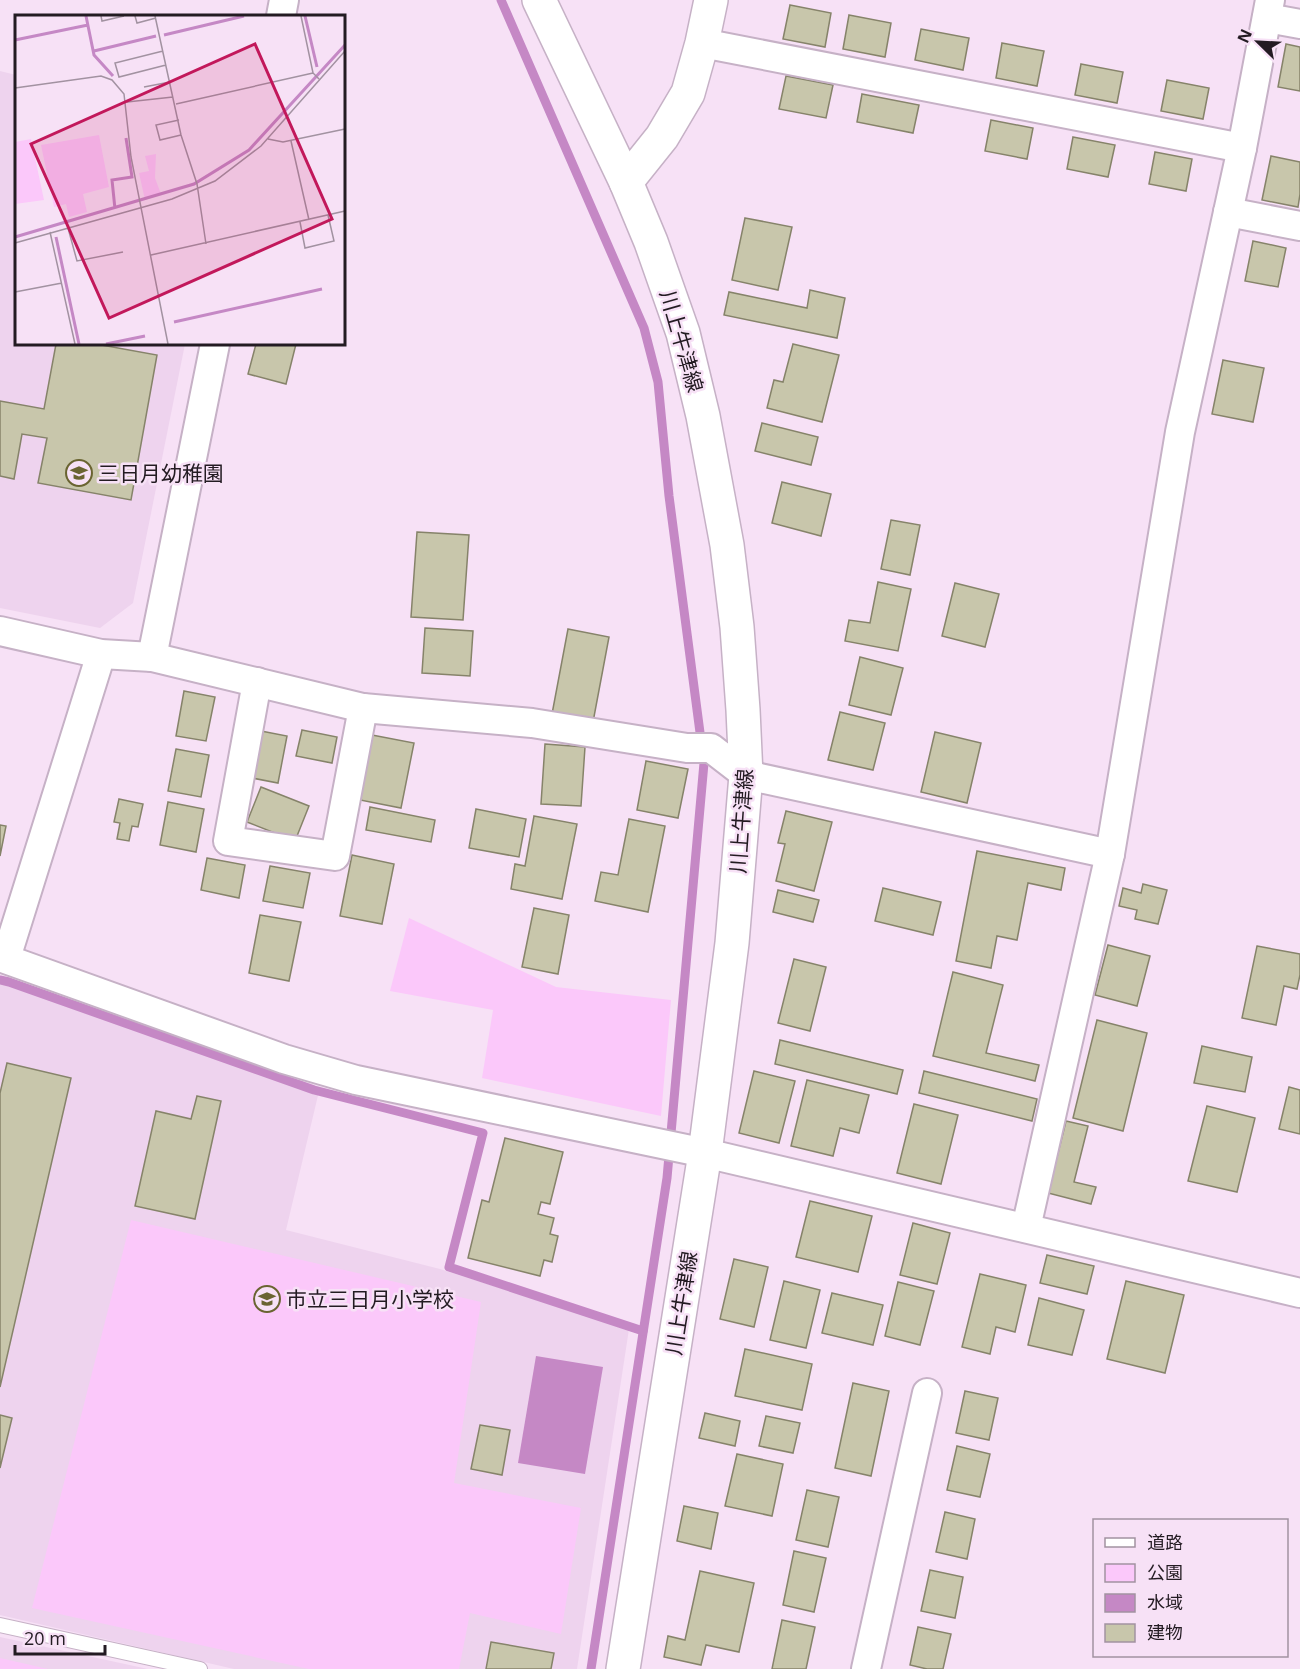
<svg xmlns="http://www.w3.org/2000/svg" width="1300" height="1669" font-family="'Open Sans','Noto Sans JP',sans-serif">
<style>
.built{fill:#eed3ee}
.green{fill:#fbc8fa}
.water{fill:#c588c5}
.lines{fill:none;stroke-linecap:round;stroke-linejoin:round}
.stream{stroke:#c588c5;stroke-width:9}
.building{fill:#c8c6ab;stroke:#86836a;stroke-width:1.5}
.service-casing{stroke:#c6b1c6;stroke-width:16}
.minor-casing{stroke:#c6b1c6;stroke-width:32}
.tertiary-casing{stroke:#c6b1c6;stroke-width:36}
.secondary-casing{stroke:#c6b1c6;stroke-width:36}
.service{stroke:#fff;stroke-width:14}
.minor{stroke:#fff;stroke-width:28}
.tertiary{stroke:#fff;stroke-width:33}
.secondary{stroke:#fff;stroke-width:33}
.labels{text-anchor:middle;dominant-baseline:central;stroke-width:5;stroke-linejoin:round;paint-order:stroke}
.street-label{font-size:21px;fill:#231b22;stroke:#f7e1f6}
.poi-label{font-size:21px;fill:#231b22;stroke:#f7e1f6;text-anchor:start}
.inset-river{fill:none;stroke:#c588c5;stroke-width:3}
.inset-road{fill:none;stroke:#a292a1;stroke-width:1.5}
.view{fill:#c2185b;fill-opacity:0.15;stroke:#c2185b;stroke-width:3}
.inset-edge{fill:none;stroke:#231b22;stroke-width:3}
</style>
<rect width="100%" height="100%" fill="#f7e1f6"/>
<g class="built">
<polygon points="0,71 16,75 16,344 185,344 133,603 100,628 0,608"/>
<polygon points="0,976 320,1087 286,1230 440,1269 629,1329 577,1669 234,1669 0,1615"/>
<polygon points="0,1637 148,1669 0,1669"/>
</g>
<g class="green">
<polygon points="409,918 556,987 671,1000 661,1116 482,1078 493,1010 390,991"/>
<polygon points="131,1220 481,1302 454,1483 581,1508 561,1634 470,1613 459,1669 309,1669 32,1608"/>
<polygon points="0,1658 48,1669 0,1669"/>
</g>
<polygon class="water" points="536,1356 603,1367 585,1474 518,1463"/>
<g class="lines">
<g class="stream">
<polyline points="501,0 644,328 658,382 669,496 704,763 667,1178 591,1669"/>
<polyline points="0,980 9,982 314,1090 483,1133 449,1267 643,1331"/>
</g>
</g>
<g class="building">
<polygon points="790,5 831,13 825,47 783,39"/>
<polygon points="849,15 891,23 885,57 843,49"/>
<polygon points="921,29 969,38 963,70 915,60"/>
<polygon points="1002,43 1044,51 1037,86 996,78"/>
<polygon points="1286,44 1300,47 1300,91 1278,87"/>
<polygon points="1081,64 1123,72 1117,103 1075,95"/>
<polygon points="786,76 833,85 826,118 779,109"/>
<polygon points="1167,80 1209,88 1203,119 1161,111"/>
<polygon points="862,94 919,105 913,133 857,122"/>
<polygon points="991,120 1033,128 1027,159 985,151"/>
<polygon points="1073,137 1115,145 1108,177 1067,169"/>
<polygon points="1155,152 1192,159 1186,191 1149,184"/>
<polygon points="1271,156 1300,162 1300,194 1298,207 1262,200"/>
<polygon points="745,218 792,227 778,290 732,280"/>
<polygon points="1253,241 1286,248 1278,287 1245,281"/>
<polygon points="810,290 845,298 837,338 724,315 729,292 807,308"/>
<polygon points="56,344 96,344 157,355 131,500 38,483 47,438 22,434 14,479 0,476 0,401 44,409"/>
<polygon points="256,344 296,344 286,384 248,374"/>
<polygon points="793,344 839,355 822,422 767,408 774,380 783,382"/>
<polygon points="1223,360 1264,368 1253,422 1212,414"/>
<polygon points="762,423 818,437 811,465 755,451"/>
<polygon points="782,482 831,494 821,536 772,523"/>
<polygon points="891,520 920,525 910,575 881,569"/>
<polygon points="417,532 469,535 463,620 411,617"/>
<polygon points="878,582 911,589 898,651 845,641 849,620 870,623"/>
<polygon points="955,583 999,594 985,647 942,636"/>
<polygon points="425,628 473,631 470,676 422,673"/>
<polygon points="568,629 609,637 593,722 552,714"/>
<polygon points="860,657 903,668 891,715 849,705"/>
<polygon points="184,691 215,697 206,741 176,736"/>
<polygon points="840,712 885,723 873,770 828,760"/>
<polygon points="302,730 337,737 332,763 296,756"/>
<polygon points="261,731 287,736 278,783 252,778"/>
<polygon points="935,732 981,743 967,803 921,792"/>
<polygon points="372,735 414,743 401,808 360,800"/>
<polygon points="545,744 585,747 581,806 541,804"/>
<polygon points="176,749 209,755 201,797 168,791"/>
<polygon points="646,761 688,769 678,818 637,810"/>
<polygon points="261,787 309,806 295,841 247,822"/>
<polygon points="119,799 143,804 138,827 132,826 129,841 117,839 120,823 114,822"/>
<polygon points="168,802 204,809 196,852 160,845"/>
<polygon points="370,807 435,820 431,842 366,830"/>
<polygon points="476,809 526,819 519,857 469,848"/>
<polygon points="786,811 832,822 814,891 776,881 785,844 778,843"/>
<polygon points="534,816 577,824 562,899 511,889 515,864 525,866"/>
<polygon points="629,819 665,826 648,912 595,901 601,872 618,875"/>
<polygon points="0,825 6,826 0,856"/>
<polygon points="977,851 1065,868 1061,890 1028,883 1017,940 997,936 991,968 956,961"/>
<polygon points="352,855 394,864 382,924 340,916"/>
<polygon points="207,858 245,865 239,898 201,890"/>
<polygon points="270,866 310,873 303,908 263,901"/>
<polygon points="1143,884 1167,890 1158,924 1135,919 1137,910 1119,906 1123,888 1141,893"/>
<polygon points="883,888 941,902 933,935 875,921"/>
<polygon points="778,890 819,900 813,922 773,912"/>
<polygon points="534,908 569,915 558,974 522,967"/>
<polygon points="260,915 301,922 289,981 249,973"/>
<polygon points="1108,945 1150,956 1137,1006 1095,995"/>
<polygon points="1257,946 1300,954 1300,975 1297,989 1284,986 1276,1025 1242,1018"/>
<polygon points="794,959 826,967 810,1031 778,1023"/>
<polygon points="953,972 1003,985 986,1053 1039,1065 1035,1081 933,1056"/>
<polygon points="1097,1020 1147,1033 1123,1131 1073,1118"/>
<polygon points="780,1040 903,1070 897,1094 775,1064"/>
<polygon points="1202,1046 1252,1057 1245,1092 1194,1083"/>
<polygon points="7,1063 71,1078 0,1387 0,1093"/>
<polygon points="754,1071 795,1081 779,1143 739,1133"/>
<polygon points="924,1071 1037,1099 1032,1121 919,1093"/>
<polygon points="807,1080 869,1095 859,1133 840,1128 833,1156 791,1146"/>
<polygon points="1289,1087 1300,1090 1300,1134 1279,1129"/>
<polygon points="197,1096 221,1101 195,1219 135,1206 156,1111 191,1119"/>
<polygon points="914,1104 958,1115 941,1184 897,1173"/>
<polygon points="1207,1106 1255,1118 1237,1192 1188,1181"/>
<polygon points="1066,1121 1088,1126 1074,1182 1096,1187 1091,1204 1048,1193"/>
<polygon points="505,1138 563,1152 550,1204 541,1202 538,1214 554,1218 550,1234 558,1236 552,1262 544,1260 540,1276 468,1258 482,1200 489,1202"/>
<polygon points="810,1201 872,1216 858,1272 796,1257"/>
<polygon points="913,1223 950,1233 937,1284 900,1275"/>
<polygon points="1047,1255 1094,1266 1087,1294 1040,1283"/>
<polygon points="734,1259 768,1267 754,1327 720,1319"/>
<polygon points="980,1274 1026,1285 1015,1332 996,1327 990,1354 962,1347"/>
<polygon points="784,1281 820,1290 806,1348 770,1340"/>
<polygon points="1126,1281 1184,1295 1165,1373 1107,1359"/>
<polygon points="898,1282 934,1291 920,1345 885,1336"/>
<polygon points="832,1293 883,1305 873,1345 822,1333"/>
<polygon points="1039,1298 1084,1310 1072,1355 1028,1345"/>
<polygon points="745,1349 812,1364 802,1410 735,1396"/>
<polygon points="853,1383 889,1391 871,1476 835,1468"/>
<polygon points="965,1391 998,1398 989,1440 956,1433"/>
<polygon points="705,1413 740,1421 735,1446 699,1438"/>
<polygon points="0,1415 12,1418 0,1468"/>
<polygon points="766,1416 800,1423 793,1453 759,1446"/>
<polygon points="480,1425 510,1430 502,1475 471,1469"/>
<polygon points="957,1446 990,1454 980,1497 947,1490"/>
<polygon points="737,1454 783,1464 772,1516 725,1506"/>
<polygon points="807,1490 839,1497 828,1547 796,1540"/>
<polygon points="684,1506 718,1513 711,1549 677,1541"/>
<polygon points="945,1512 975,1519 967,1559 936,1552"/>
<polygon points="794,1551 826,1558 814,1612 783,1605"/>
<polygon points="930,1570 963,1577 955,1618 921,1611"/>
<polygon points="700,1571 754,1583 739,1652 706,1645 701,1665 664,1657 668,1636 685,1640"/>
<polygon points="782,1620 815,1627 806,1669 772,1669"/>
<polygon points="918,1627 951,1634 943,1669 927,1669 910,1665"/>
<polygon points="491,1642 554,1653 551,1669 486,1669"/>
</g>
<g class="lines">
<defs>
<polyline id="service" points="0,1625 200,1669"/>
<g id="minor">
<polyline points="281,16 284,0"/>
<polyline points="1267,18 1300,24"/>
<polyline points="702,43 1242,148"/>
<polyline points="1228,212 1300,226"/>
<polyline points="0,631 101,654 152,657 363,708 532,723 687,748 711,748 746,775 1110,854"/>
<polyline points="152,657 215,344"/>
<polyline points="257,682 228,841 335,856 363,708"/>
<polyline points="0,957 284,1059 356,1080 705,1153 1300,1293"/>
<polyline points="6,958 101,654"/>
<polyline points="1026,1228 1110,854 1180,432 1242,148 1270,0"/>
<polyline points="866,1669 927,1393"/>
</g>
<polyline id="tertiary" points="626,182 662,137 688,93 702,43 711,0"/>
<polyline id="secondary" points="539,0 626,182 651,242 683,333 703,416 727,545 737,627 743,710 746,775 732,943 705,1153 623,1669"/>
</defs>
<use href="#service" class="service-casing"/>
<use href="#minor" class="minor-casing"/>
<use href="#tertiary" class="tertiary-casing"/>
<use href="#secondary" class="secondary-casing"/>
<use href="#service" class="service"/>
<use href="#minor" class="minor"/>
<use href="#tertiary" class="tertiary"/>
<use href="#secondary" class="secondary"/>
</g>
<defs>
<symbol id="school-ring" viewBox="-11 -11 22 22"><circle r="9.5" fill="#f7e1f6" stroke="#6a6431" stroke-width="1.5"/><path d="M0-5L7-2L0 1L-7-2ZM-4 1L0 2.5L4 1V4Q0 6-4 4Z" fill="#6a6431"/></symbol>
</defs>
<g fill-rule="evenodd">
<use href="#school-ring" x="64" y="458" width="30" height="30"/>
<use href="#school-ring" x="252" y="1284" width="30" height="30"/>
</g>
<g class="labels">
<g class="street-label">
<text transform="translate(682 341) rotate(74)">川上牛津線</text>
<text transform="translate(741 821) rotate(-86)">川上牛津線</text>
<text transform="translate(681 1303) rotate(-81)">川上牛津線</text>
</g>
<g class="poi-label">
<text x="98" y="473">三日月幼稚園</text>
<text x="286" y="1299">市立三日月小学校</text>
</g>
</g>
<g transform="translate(15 15)">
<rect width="330" height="330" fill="#f7e1f6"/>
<path d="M84,120l10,52 -26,7 4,18 -18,5 -3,-13 -12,3 -13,-62zM16,124l13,61 -29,4v-62zM141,139l-1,24 6,16 -16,6 -6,-27 10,-2 -4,-15z" fill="#fbc8fa"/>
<path class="inset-river" d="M71,1l8,39 19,21M290,1l12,51M149,20l80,-19M0,25l73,-15M79,36l62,-15M100,194l-3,-29 20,-3 -6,-39M0,222l179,-53 55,-34 96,-105M41,222l23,107M159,307l148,-33M91,329l39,-8"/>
<path class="inset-road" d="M86,1l1,5 22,-5M120,1l2,7 19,-5M140,1l26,119 16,49 9,60M286,1l12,57 6,6M148,36l-48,12 4,14 47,-12M129,72l26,-5M0,73l86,-12 11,4 12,14 7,63 37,187M112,87l46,-5M161,89l137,-31M164,105l-23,5 4,15 21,-5M253,124l15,3 62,-13M276,126l18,79M285,207l5,26 29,-7 -6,-26M53,213l9,33 46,-9M35,217l25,112M0,228l157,-44 43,-18 46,-35 84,-95M136,240l194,-44M0,277l47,-9"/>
<path class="view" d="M240,29l77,175 -223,99 -78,-174z"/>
<rect width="330" height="330" class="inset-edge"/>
</g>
<rect x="1093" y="1519" width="195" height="138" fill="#f7e1f6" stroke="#a292a1" stroke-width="1.5"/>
<rect x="1105" y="1538" width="30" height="9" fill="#ffffff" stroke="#a292a1" stroke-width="1.5"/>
<text x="1147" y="1549" font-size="18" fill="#231b22">道路</text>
<rect x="1105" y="1564" width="30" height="18" fill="#fbc8fa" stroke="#a292a1" stroke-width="1.5"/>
<text x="1147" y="1579" font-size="18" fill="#231b22">公園</text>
<rect x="1105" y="1594" width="30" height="18" fill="#c588c5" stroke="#a292a1" stroke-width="1.5"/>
<text x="1147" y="1609" font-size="18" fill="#231b22">水域</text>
<rect x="1105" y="1624" width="30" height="18" fill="#c8c6ab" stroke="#a292a1" stroke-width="1.5"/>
<text x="1147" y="1639" font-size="18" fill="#231b22">建物</text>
<g transform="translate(1258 42) rotate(294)" stroke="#f7e1f6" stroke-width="4.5" paint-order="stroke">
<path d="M0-4.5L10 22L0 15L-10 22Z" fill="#231b22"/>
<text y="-9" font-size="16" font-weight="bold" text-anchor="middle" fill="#231b22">N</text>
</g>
<path d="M15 1645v9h90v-9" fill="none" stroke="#231b22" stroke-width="3"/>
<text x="24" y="1645" font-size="18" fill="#231b22" stroke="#f7e1f6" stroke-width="4.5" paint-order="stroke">20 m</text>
</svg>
